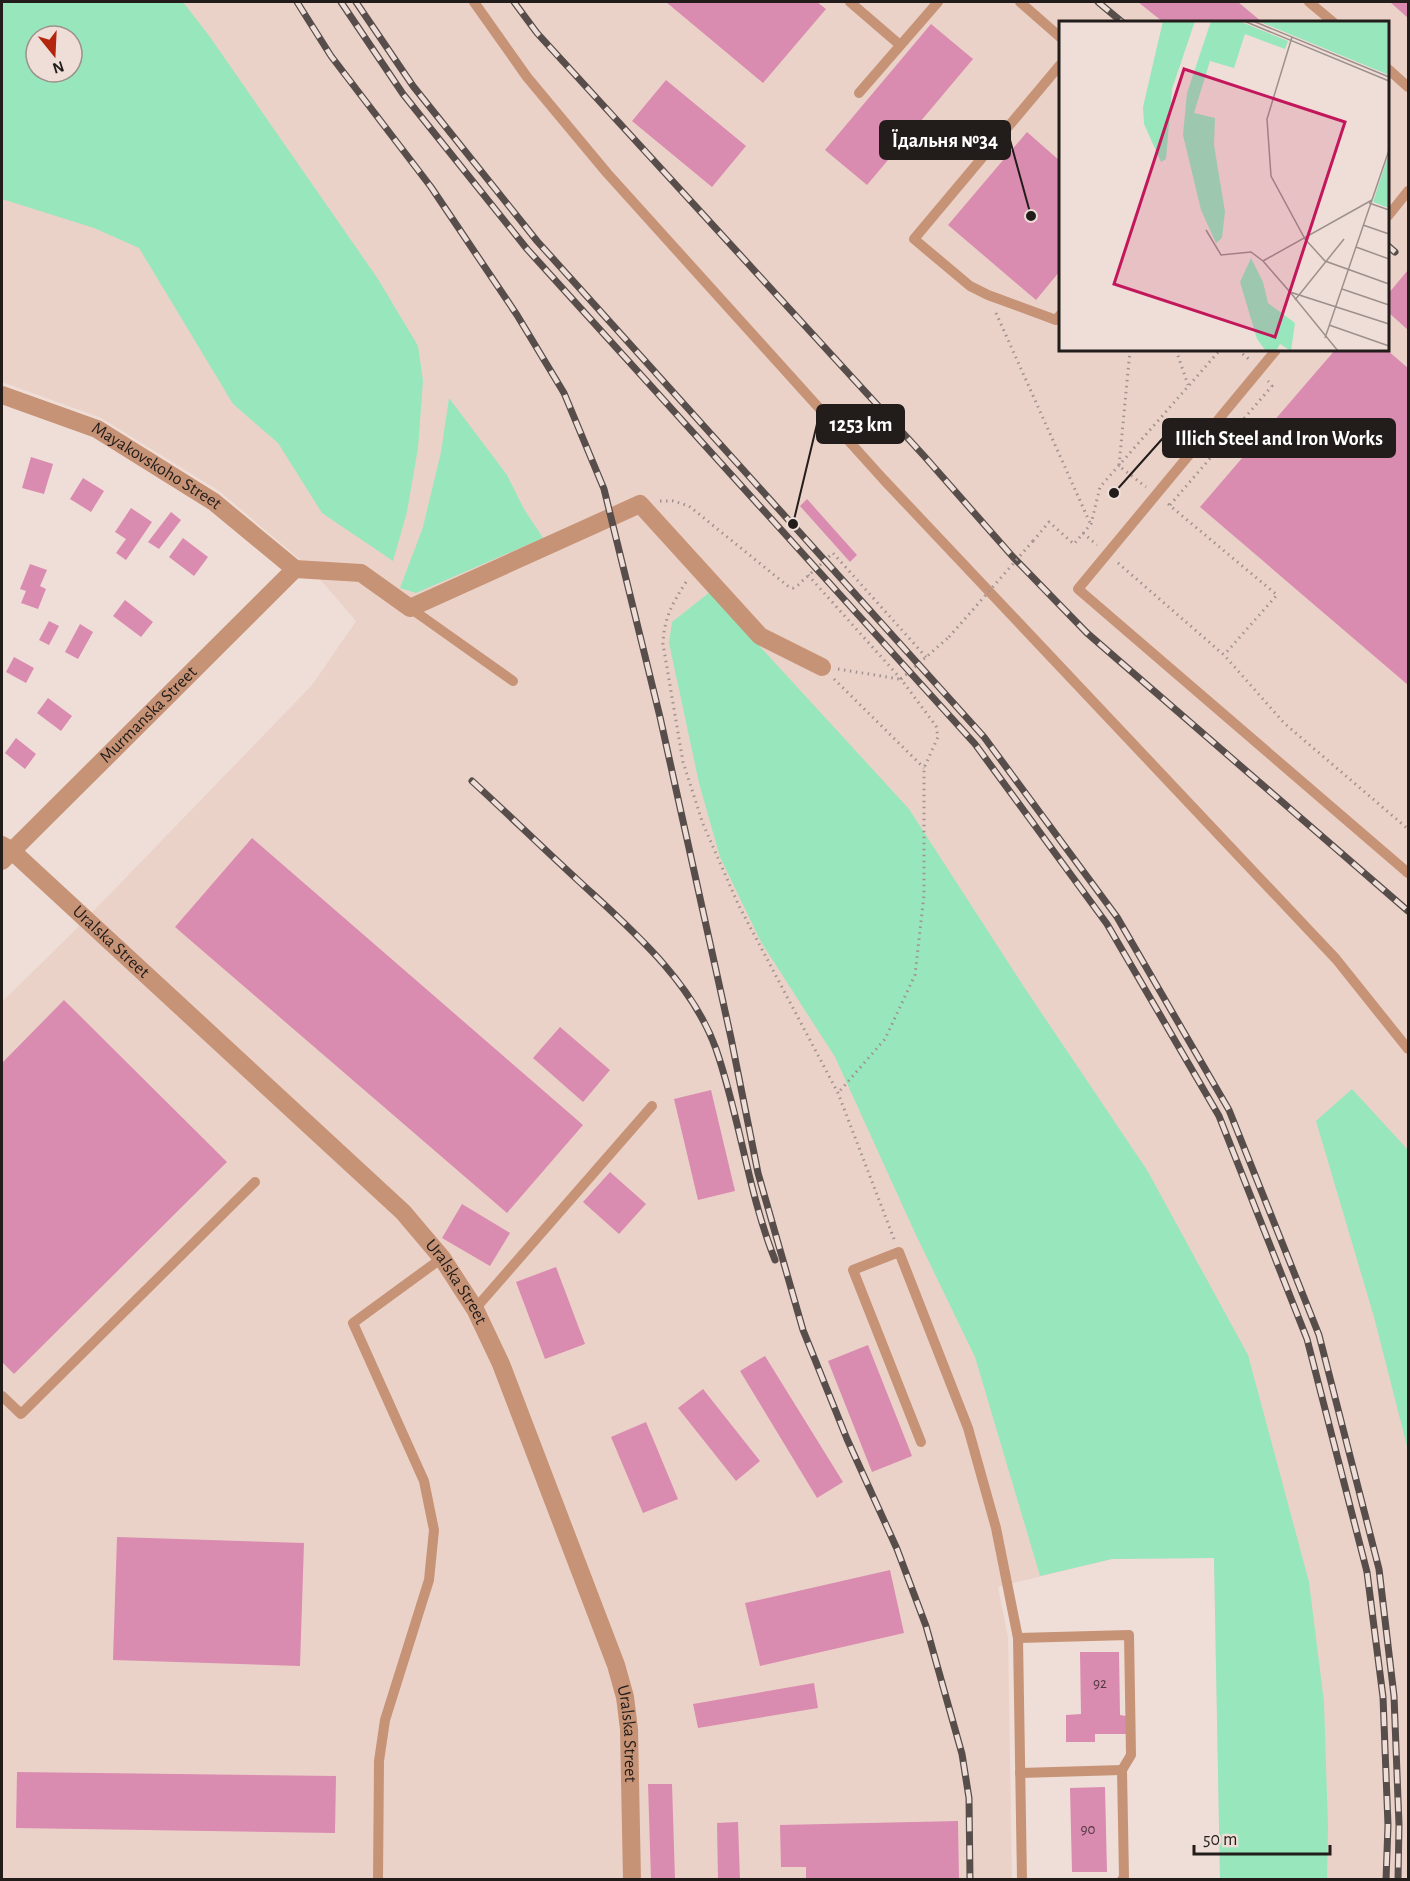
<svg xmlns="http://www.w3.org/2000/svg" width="1410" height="1881" font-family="'Alegreya Sans',sans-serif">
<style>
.built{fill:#ebd2c9;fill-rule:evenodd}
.green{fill:#97e6bc;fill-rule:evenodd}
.building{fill:#da8bb0}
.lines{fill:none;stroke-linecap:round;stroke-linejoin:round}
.path{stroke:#a0938f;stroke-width:3;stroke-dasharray:1.5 4.5;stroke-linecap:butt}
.service{stroke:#c79376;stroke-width:10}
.minor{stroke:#c79376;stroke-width:18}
.rail-casing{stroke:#574e4b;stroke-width:7}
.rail{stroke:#efded8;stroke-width:4.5;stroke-dasharray:14;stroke-linecap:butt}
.path-bridge{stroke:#a0938f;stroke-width:3;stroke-dasharray:1.5 4.5;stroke-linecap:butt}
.labels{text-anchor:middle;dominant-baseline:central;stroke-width:6;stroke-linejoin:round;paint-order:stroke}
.number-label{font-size:15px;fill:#503840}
.street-label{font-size:18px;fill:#221c1a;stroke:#efded8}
.inset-road{fill:none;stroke:#9d908c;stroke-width:1.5}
.view{fill:#c2185b;fill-opacity:0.15;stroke:#c2185b;stroke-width:3}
.inset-edge{fill:none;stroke:#221c1a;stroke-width:3}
.leader{fill:none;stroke:#221c1a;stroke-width:2}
.callout-dot{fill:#221c1a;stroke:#efded8;stroke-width:2}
.callout{fill:#221c1a;stroke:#221c1a;stroke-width:2}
.callout-label{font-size:20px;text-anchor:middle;font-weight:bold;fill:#fff}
</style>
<rect width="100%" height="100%" fill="#efded8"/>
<path class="built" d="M2,2h1406v1877h-188l-6,-321 -102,1 -114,28 10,50 4,242 -1010,1v-878l75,-74 235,-243 44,-64 -45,-52 -92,-78 -118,-73 -99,-36zM1060,22h328v328h-328zM36,36h36v36h-36z"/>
<g class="green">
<path d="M2,2h181l27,35 168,242 40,67 5,35 -5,67 -11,64 -14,49 -71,-48 -44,-70 -45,-39 -94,-156 -45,-20 -92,-29zM36,36h36v36h-36z"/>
<polygon points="449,398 507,475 524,509 543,538 416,593 400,588 423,527 441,452"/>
<polygon points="710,592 909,809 1024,987 1147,1170 1248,1355 1309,1582 1324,1702 1328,1827 1327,1879 1220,1879 1214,1558 1112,1559 1040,1576 975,1357 915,1233 835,1057 761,942 720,857 699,783 669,643 672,622"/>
<polygon points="1352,1089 1408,1150 1408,1450 1374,1317 1316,1121"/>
</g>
<g class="building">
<polygon points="666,2 817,2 826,9 763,83"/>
<polygon points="1138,2 1238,2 1262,22 1163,22"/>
<polygon points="1390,2 1408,2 1408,18"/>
<polygon points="931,24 973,59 867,185 825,150"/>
<polygon points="666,80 746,146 712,187 632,121"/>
<polygon points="1027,132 1060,161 1060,271 1036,300 948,225"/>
<polygon points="1408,270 1408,330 1388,312 1388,294"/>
<polygon points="1335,350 1387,350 1408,368 1408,685 1200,507"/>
<polygon points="31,457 53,464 44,494 22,488"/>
<polygon points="83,478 104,491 91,512 70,499"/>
<polygon points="807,499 857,555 850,562 800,506"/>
<polygon points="131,508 152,522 126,560 116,553 126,539 115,532"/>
<polygon points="171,512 181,520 159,549 148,542"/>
<polygon points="183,538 208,557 194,576 169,557"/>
<polygon points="30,564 47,570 40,586 46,589 38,609 21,603 26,591 20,589"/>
<polygon points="125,600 153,622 141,637 113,616"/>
<polygon points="49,621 59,626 49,645 39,640"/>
<polygon points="80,624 93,632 78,659 65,652"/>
<polygon points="14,657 34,668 26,683 6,672"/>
<polygon points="48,698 72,716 61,731 37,713"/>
<polygon points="16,738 36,754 25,769 5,753"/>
<polygon points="252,838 583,1125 507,1213 175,927"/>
<polygon points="64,1000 227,1162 14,1374 2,1362 2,1063"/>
<polygon points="560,1027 610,1070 583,1102 533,1058"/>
<polygon points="711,1090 735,1191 698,1200 674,1099"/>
<polygon points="610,1172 646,1204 619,1234 583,1202"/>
<polygon points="462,1204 510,1233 490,1266 442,1238"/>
<polygon points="556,1267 585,1344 545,1359 516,1282"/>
<polygon points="868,1345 912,1456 872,1472 828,1361"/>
<polygon points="765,1356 843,1482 817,1498 740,1371"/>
<polygon points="703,1389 760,1461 736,1481 678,1408"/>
<polygon points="646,1422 678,1499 643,1513 611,1437"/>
<polygon points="117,1537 304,1543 300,1666 113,1660"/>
<polygon points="890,1570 904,1633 760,1666 745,1603"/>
<polygon points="1080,1652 1119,1652 1120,1715 1126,1716 1126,1734 1095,1734 1095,1742 1066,1742 1066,1715 1081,1714"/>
<polygon points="814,1683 818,1708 698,1728 693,1704"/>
<polygon points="17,1772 336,1776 335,1833 16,1828"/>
<polygon points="648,1784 672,1784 675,1880 651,1880"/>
<polygon points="1105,1787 1107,1872 1072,1872 1070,1788"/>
<polygon points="958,1821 959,1880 806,1880 806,1867 781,1867 780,1825"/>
<polygon points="738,1822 740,1880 718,1880 717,1823"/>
</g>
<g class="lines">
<g class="path">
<polyline points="996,313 1090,523"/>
<polyline points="1130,350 1119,466 1146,487"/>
<polyline points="1176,350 1188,385"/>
<polyline points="1238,350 1250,360"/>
<polyline points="660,501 673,501 689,506 789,587 793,588 798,585 833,553 926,657"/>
<polyline points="1168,504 1277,595 1224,655"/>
<polyline points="1170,505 1272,386 1268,381"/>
<polyline points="1083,533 1097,545"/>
<polyline points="1033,541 1049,522 1074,544 1091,524 1100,487 1220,350"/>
<polyline points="1118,563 1224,655 1284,723 1408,829"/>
<polyline points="808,575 901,679 936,726 938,737 924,768 924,895 915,975 885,1039 838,1093"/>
<path d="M686,582c-14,22 -22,36 -23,62l20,118 20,62 36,82 99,187 56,146"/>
<polyline points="838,669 899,679"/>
<polyline points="834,679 924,768"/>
<polyline points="901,679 949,637"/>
</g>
<g class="service">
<polyline points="474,2 527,77 607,173 884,480 1336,959 1408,1049"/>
<polyline points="850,2 900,45"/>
<polyline points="1020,2 1060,37"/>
<polyline points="1309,2 1333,22"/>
<polyline points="1060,65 914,239 970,286 988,295 1056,320 1060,315"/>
<polyline points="1388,69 1408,87"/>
<polyline points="859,93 938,2"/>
<polyline points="1388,216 1408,191"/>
<polyline points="1276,350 1078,589 1408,873"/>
<polyline points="410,608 513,681"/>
<polyline points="475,1309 652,1106"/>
<polyline points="2,1396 21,1414 255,1182"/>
<polyline points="921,1442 853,1270 899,1252 968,1428 996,1528 1018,1638 1022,1880"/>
<polyline points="1018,1638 1129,1635 1131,1755 1122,1770 1124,1877 1122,1880"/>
<polyline points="1020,1773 1122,1770"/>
<polyline points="378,1880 379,1761 385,1720 429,1580 434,1530 424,1481 353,1323 442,1258"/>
</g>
<g class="minor">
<path id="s1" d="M2,395l95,34 117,73 81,67"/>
<polyline points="295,569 361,573 410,608 640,504 760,636 822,667"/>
<path id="s2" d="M2,845l9,5 392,362 39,46 33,51 26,55 115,301 9,32 4,32 3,151"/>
<path id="s3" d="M2,861l293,-292"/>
</g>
<defs>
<g id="rail">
<polyline points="297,2 331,56 431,187 517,315 564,393 604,489 660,717 731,1038 758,1173 803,1330 847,1439 897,1549 926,1626 962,1754 969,1798 970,1880"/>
<polyline points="341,2 403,94 527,249 975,744 1107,924 1219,1116 1307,1339 1367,1572 1383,1697 1388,1825 1386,1880"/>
<polyline points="356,2 413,86 537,241 984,737 1117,917 1229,1110 1319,1335 1379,1569 1394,1696 1399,1825 1398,1880"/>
<polyline points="514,2 537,33 925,457 1013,557 1087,633 1408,911"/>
<polyline points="1098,2 1122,22"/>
<polyline points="1388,246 1395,252"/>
<path d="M472,781c37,34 73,69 110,103 51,47 110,98 134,165 24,69 32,143 59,211"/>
</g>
</defs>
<use href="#rail" class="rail-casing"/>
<use href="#rail" class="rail"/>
<polyline class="path-bridge" points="949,637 1033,541"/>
</g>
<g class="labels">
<g class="number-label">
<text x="1100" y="1683">92</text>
<text x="1088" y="1829">90</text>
</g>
<g class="street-label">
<text stroke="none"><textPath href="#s1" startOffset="171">Mayakovskoho Street</textPath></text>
<text stroke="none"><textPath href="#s3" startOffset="207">Murmanska Street</textPath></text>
<text stroke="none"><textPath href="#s2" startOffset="146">Uralska Street</textPath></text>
<text stroke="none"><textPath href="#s2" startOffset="632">Uralska Street</textPath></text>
<text stroke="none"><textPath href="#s2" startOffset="1118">Uralska Street</textPath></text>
</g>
</g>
<g transform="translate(1059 21)">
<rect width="330" height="330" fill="#efded8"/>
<path d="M104,0h32l-23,68 -6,70 -5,3 -17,-38 -1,-17zM152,0h28l49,20 -3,8 -40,-15 -11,34 -24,-7 -16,52 21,5 -1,27 11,67 -3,26 -6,5 -15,-33 -18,-75 4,-42zM199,0h131v54zM328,138l2,1v48l-16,-6zM192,237l12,24 5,21 27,20 -4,28 -11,-7 -4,7h-10l-9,-12 -17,-57z" fill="#97e6bc"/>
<path class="inset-road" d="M185,0l145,60M194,0l136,56M233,16l-25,82 4,57 34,63 20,22 64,23M310,182l20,7M304,204l26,9M147,209l15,25 30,-3 12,9M297,226l33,12M204,240l27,31 99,32M204,240l109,-61M283,268l47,16M231,271l48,59M236,279l49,-61M270,304l60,21M266,317l64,-188"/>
<path class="view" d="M125,48l161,53 -70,215 -161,-53z"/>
<rect width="330" height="330" class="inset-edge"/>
</g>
<path class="leader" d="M1031 216L1010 140M793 524L817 424M1114 493L1163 438"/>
<g class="callout-dot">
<circle cx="1031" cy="216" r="6"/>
<circle cx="793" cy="524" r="6"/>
<circle cx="1114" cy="493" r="6"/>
</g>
<g class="callout">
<rect x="880" y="121" width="130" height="38" rx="6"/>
<rect x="817" y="405" width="87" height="38" rx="6"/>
<rect x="1163" y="419" width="232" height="38" rx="6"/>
</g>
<g class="callout-label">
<text x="945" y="147">Їдальня №34</text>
<text x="861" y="431">1253 km</text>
<text x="1279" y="445">Illich Steel and Iron Works</text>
</g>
<rect width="1410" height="1881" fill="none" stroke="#221c1a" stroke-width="6"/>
<g transform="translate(54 54) rotate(162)"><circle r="28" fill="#efded8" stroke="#9d908c" stroke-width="1.5"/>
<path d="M0-4.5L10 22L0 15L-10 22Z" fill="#b3260d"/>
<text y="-9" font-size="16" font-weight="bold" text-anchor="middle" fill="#221c1a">N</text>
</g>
<path d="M1194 1845v9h136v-9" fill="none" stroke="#221c1a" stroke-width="3"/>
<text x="1203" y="1845" font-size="18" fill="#221c1a" stroke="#efded8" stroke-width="4.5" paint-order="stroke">50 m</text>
</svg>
